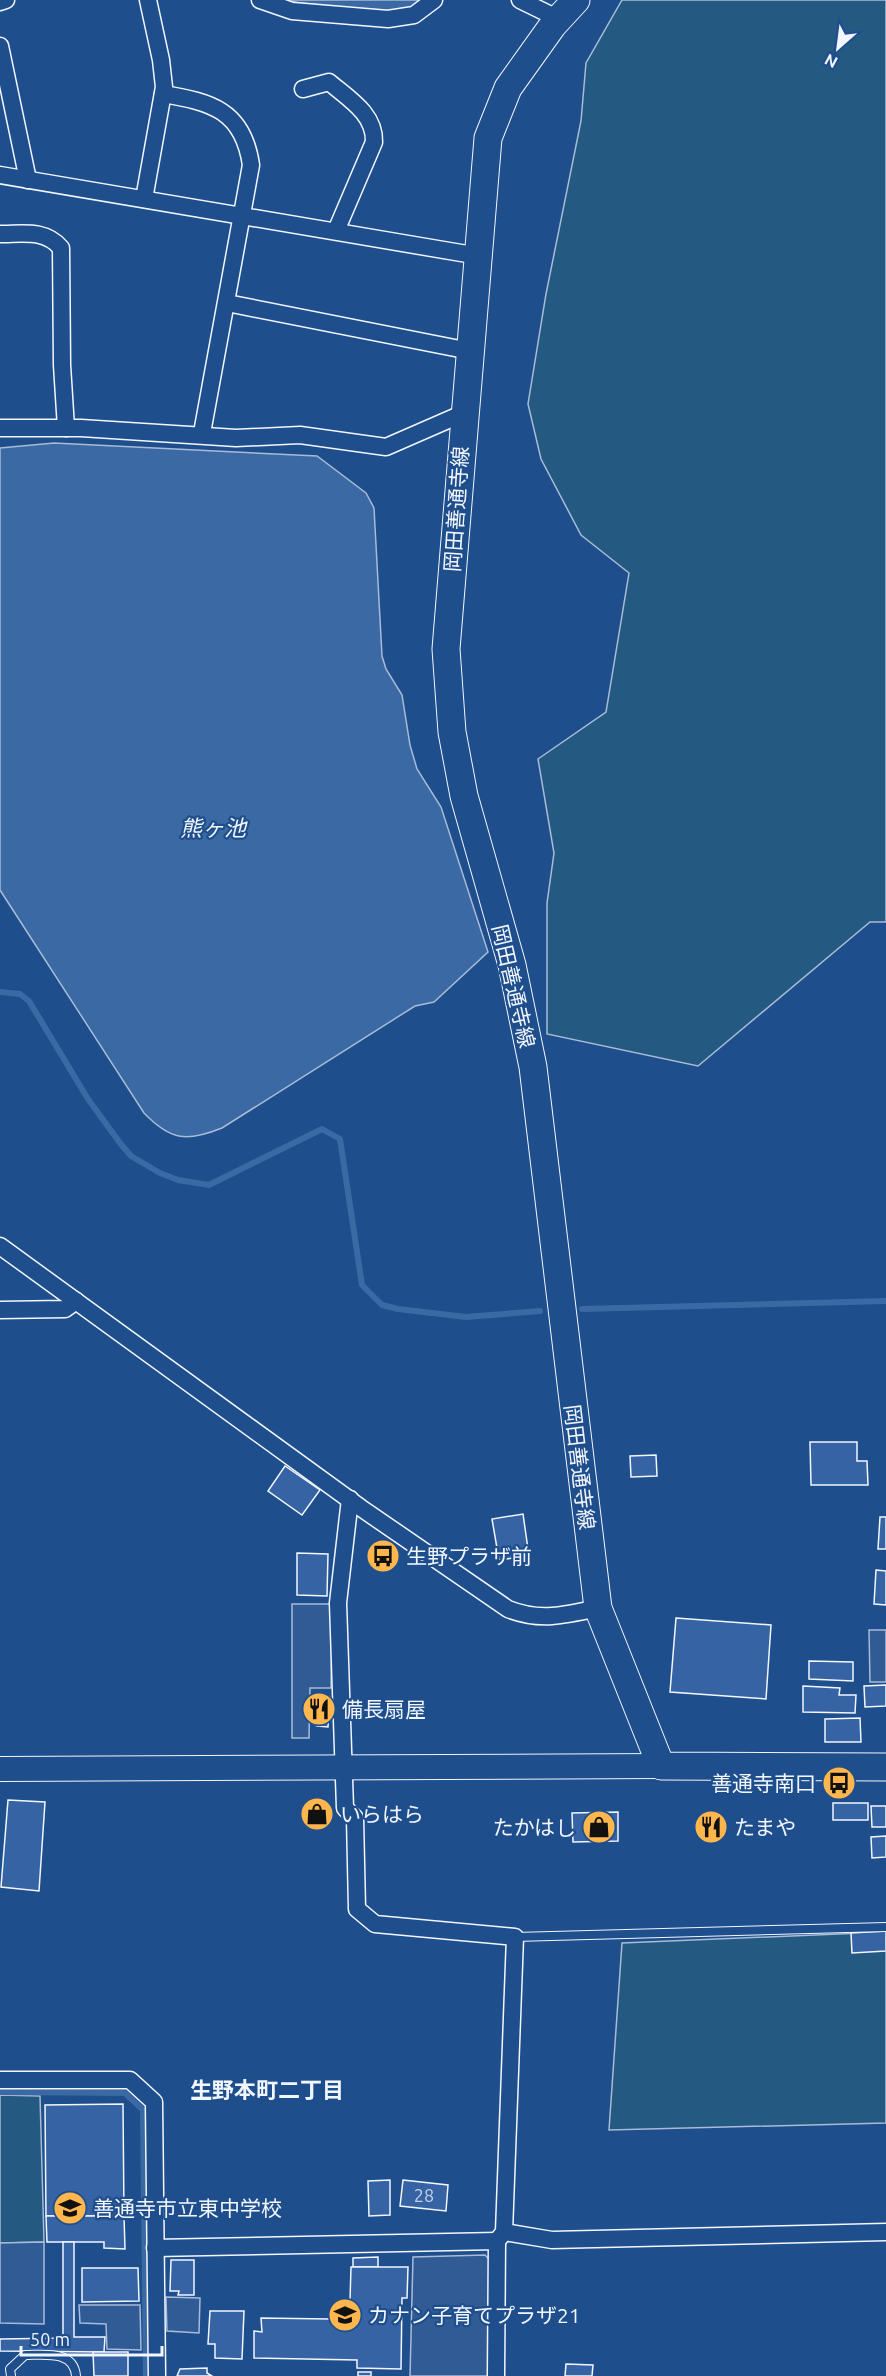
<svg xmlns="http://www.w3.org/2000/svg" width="886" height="2376" font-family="Ubuntu,'Noto Sans JP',sans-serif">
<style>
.green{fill:#245a82;stroke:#a8bbd7;stroke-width:1.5}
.parking{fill:#305b95;stroke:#a8bbd7;stroke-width:1.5}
.water{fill:#3b69a3;stroke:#a8bbd7;stroke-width:1.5}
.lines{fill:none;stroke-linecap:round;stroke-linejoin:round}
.stream{stroke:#3b69a3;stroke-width:6}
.building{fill:#3563a3;stroke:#f2f6ff;stroke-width:1.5}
.lane-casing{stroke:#f2f6ff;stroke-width:10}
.street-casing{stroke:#f2f6ff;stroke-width:19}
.secondary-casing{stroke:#f2f6ff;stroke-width:26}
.primary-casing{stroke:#f2f6ff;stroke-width:29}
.lane{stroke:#1f4e8c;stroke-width:8}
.street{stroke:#1f4e8c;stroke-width:16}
.secondary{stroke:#1f4e8c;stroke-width:24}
.primary{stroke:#1f4e8c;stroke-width:27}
.labels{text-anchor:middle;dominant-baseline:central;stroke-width:4.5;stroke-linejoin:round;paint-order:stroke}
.number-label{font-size:18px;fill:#c3d1e8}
.street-label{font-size:21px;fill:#f2f6ff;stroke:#1f4e8c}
.poi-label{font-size:21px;fill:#f2f6ff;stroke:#1f4e8c;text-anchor:start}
.water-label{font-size:22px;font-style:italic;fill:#f2f6ff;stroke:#1f4e8c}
.neighbourhood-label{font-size:22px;font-weight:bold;fill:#f2f6ff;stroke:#1f4e8c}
</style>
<rect width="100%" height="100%" fill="#1f4e8c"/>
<g class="green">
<polygon points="622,0 886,0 886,922 870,922 698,1066 547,1034 547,903 554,853 538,759 606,712 629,573 581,535 541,459 528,404 546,294 581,121 586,63"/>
<polygon points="886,1932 886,2123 609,2130 622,1943"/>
<polygon points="0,2095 40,2096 44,2242 0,2243"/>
</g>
<g class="parking">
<polygon points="292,1604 332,1604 331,1688 310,1688 309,1738 292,1738"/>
<polygon points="869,1630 886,1630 886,1682 870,1682"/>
<polygon points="44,2242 44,2324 0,2323 0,2243"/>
<polygon points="485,2255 490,2260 488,2376 410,2376 413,2257"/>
<polygon points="166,2297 200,2298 199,2333 167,2331"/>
<polygon points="79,2305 140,2305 141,2350 107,2349 106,2324 80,2323"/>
</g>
<g class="water">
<polygon points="276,0 425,0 407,10 388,13"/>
<path d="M54,443l263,13 49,37 8,15 8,148 4,13 16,26 8,50 7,24 24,38 47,145 -54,50 -19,4 -193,122c-35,14 -51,13 -78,-15l-144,-223v-442z"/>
</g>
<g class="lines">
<g class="stream">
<polyline points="0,992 20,994 29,1001 88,1099 120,1143 131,1156 160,1173 178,1180 209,1185 322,1129 340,1139 362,1285 382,1305 398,1309 466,1317 540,1311"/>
<polyline points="582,1309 886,1301"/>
<polyline points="0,2092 125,2093 143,2110 146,2376"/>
</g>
</g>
<g class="building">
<polygon points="810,1442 857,1442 857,1461 867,1461 868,1485 811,1485"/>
<polygon points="656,1455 657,1476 631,1477 630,1456"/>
<polygon points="285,1466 320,1490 302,1515 268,1491"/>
<polygon points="523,1514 529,1556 499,1560 492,1519"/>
<polygon points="880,1517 886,1517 886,1549 878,1549"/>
<polygon points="297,1553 328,1554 327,1596 297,1595"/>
<polygon points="876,1570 886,1571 886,1605 874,1604"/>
<polygon points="676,1618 771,1625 766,1699 670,1692"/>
<polygon points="809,1661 853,1662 853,1681 809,1679"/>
<polygon points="886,1685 886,1706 865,1707 864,1686"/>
<polygon points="803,1686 840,1688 839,1695 856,1695 855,1713 803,1712"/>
<polygon points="310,1695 330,1697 328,1727 317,1726 308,1720"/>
<polygon points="860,1718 861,1742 825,1742 825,1719"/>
<polygon points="8,1800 45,1802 39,1891 1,1887"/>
<rect x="833" y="1803" width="35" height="17"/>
<polygon points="871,1806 886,1806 886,1827 872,1827"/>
<polygon points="618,1812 618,1841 573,1842 572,1813"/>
<polygon points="886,1836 886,1857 872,1858 871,1837"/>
<polygon points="886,1931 886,1951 852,1953 851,1933"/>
<polygon points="123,2104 124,2216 46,2216 45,2105"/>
<polygon points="390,2180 390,2215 369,2216 368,2181"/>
<polygon points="403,2180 448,2185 446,2211 400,2206"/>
<polygon points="46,2216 124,2216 125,2249 104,2248 104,2242 47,2242"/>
<polygon points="63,2242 74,2242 74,2337 105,2337 104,2352 0,2351 0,2339 63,2338"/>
<polygon points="378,2257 378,2267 353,2267 353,2258"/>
<polygon points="171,2260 194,2260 194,2295 178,2295 179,2291 170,2291"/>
<polygon points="351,2267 408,2267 407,2298 402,2298 401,2369 357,2368 357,2360 254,2358 254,2331 262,2332 261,2318 330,2319 336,2305 350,2301"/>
<polygon points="82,2268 138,2268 139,2301 82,2302"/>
<polygon points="210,2311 244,2311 242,2359 215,2358 215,2344 208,2344"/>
<polygon points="93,2352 128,2352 128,2376 94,2376"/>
<polygon points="566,2364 593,2365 592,2376 565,2376"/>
<polygon points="207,2368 207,2373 212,2376 177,2376 180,2369"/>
<rect x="358" y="2372" width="13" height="4"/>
</g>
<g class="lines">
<defs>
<g id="lane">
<polyline points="515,1937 886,1927"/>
<path d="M11,2376l-1,-7 15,-14c19,0 49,-5 51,21"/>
</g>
<g id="street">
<polyline points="260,0 292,11 388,19 414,15 434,0"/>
<polyline points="520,0 559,19"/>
<polyline points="0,2 6,0"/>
<polyline points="0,46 28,180"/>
<path d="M303,89l26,-7c20,17 46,32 45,60l-38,89"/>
<path d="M163,94c48,8 80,16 88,71l-49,268"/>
<polyline points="0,175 479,256"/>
<polyline points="144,199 164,87 161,60 148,0"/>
<path d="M0,234c23,0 45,-5 61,14l1,117 4,63"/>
<polyline points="227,303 470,351"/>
<polyline points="0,428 81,428 236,438 300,435 386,447 464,413"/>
<path d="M0,1246l361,262 147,101c33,13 56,6 90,-1"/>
<polyline points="0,1310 65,1309 76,1301"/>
<polyline points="350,1499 338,1603 345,1808 355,1818 357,1909 375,1924 515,1937 504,2232 497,2241"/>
<polyline points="0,2080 130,2080 154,2102 157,2376"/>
<polyline points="504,2232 552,2240 886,2232"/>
<polyline points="155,2248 497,2241 496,2376"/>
</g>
<polyline id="secondary" points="0,1769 661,1766"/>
<polyline id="primary" points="576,0 553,25 508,88 488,138 446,649 452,732 464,796 512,965 533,1067 598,1608 661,1766 886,1767"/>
</defs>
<use href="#lane" class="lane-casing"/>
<use href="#street" class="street-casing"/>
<use href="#secondary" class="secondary-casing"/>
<use href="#primary" class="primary-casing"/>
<use href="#lane" class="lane"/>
<use href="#street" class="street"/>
<use href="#secondary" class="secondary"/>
<use href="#primary" class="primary"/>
</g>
<defs>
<symbol id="bus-disc" viewBox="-11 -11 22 22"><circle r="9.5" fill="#ffb74d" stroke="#1f4e8c"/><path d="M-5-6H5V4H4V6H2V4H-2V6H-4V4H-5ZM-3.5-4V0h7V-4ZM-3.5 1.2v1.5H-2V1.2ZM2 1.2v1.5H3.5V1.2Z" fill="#111"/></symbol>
<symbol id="restaurant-disc" viewBox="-11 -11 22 22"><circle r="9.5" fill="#ffb74d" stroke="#1f4e8c"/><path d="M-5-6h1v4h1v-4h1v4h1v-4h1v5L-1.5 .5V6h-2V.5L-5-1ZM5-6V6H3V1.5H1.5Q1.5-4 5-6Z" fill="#111"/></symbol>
<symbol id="shop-disc" viewBox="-11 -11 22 22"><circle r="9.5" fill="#ffb74d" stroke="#1f4e8c"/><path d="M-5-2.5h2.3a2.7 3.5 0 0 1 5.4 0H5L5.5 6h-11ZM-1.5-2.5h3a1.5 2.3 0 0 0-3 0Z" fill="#111"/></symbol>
<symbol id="school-disc" viewBox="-11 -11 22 22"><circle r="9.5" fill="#ffb74d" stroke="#1f4e8c"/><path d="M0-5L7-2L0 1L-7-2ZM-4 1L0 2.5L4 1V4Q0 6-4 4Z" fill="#111"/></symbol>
</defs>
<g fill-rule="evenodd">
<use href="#bus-disc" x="364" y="1537" width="38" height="38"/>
<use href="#restaurant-disc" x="300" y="1690" width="38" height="38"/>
<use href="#bus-disc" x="820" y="1764" width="38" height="38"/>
<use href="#shop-disc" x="298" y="1795" width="38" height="38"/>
<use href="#shop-disc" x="580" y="1808" width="38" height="38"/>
<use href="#restaurant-disc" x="692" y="1808" width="38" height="38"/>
<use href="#school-disc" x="51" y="2189" width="38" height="38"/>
<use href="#school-disc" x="326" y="2296" width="38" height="38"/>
</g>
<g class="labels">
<g class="number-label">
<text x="424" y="2195">28</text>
</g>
<g class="street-label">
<text transform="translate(456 509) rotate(-86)">岡田善通寺線</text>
<text transform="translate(514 986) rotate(77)">岡田善通寺線</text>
<text transform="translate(580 1467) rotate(83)">岡田善通寺線</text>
</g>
<g class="poi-label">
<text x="406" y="1556">生野プラザ前</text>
<text x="342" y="1709">備長扇屋</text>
<text x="816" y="1783" text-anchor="end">善通寺南口</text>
<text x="340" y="1814">いらはら</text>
<text x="576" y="1827" text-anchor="end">たかはし</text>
<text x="734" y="1827">たまや</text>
<text x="93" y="2208">善通寺市立東中学校</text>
<text x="368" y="2315">カナン子育てプラザ21</text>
</g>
<g class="water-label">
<text x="213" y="827">熊ヶ池</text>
</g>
<g class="neighbourhood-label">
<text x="267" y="2089">生野本町二丁目</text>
</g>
</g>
<g transform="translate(838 48) rotate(208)" stroke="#1f4e8c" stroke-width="4.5" paint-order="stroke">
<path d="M0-4.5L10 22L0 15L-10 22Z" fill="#f2f6ff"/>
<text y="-9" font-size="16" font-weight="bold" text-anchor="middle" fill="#f2f6ff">N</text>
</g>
<path d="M21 2346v9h141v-9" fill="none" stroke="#f2f6ff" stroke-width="3"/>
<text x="30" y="2346" font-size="18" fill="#f2f6ff" stroke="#1f4e8c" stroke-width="4.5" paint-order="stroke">50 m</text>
</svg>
